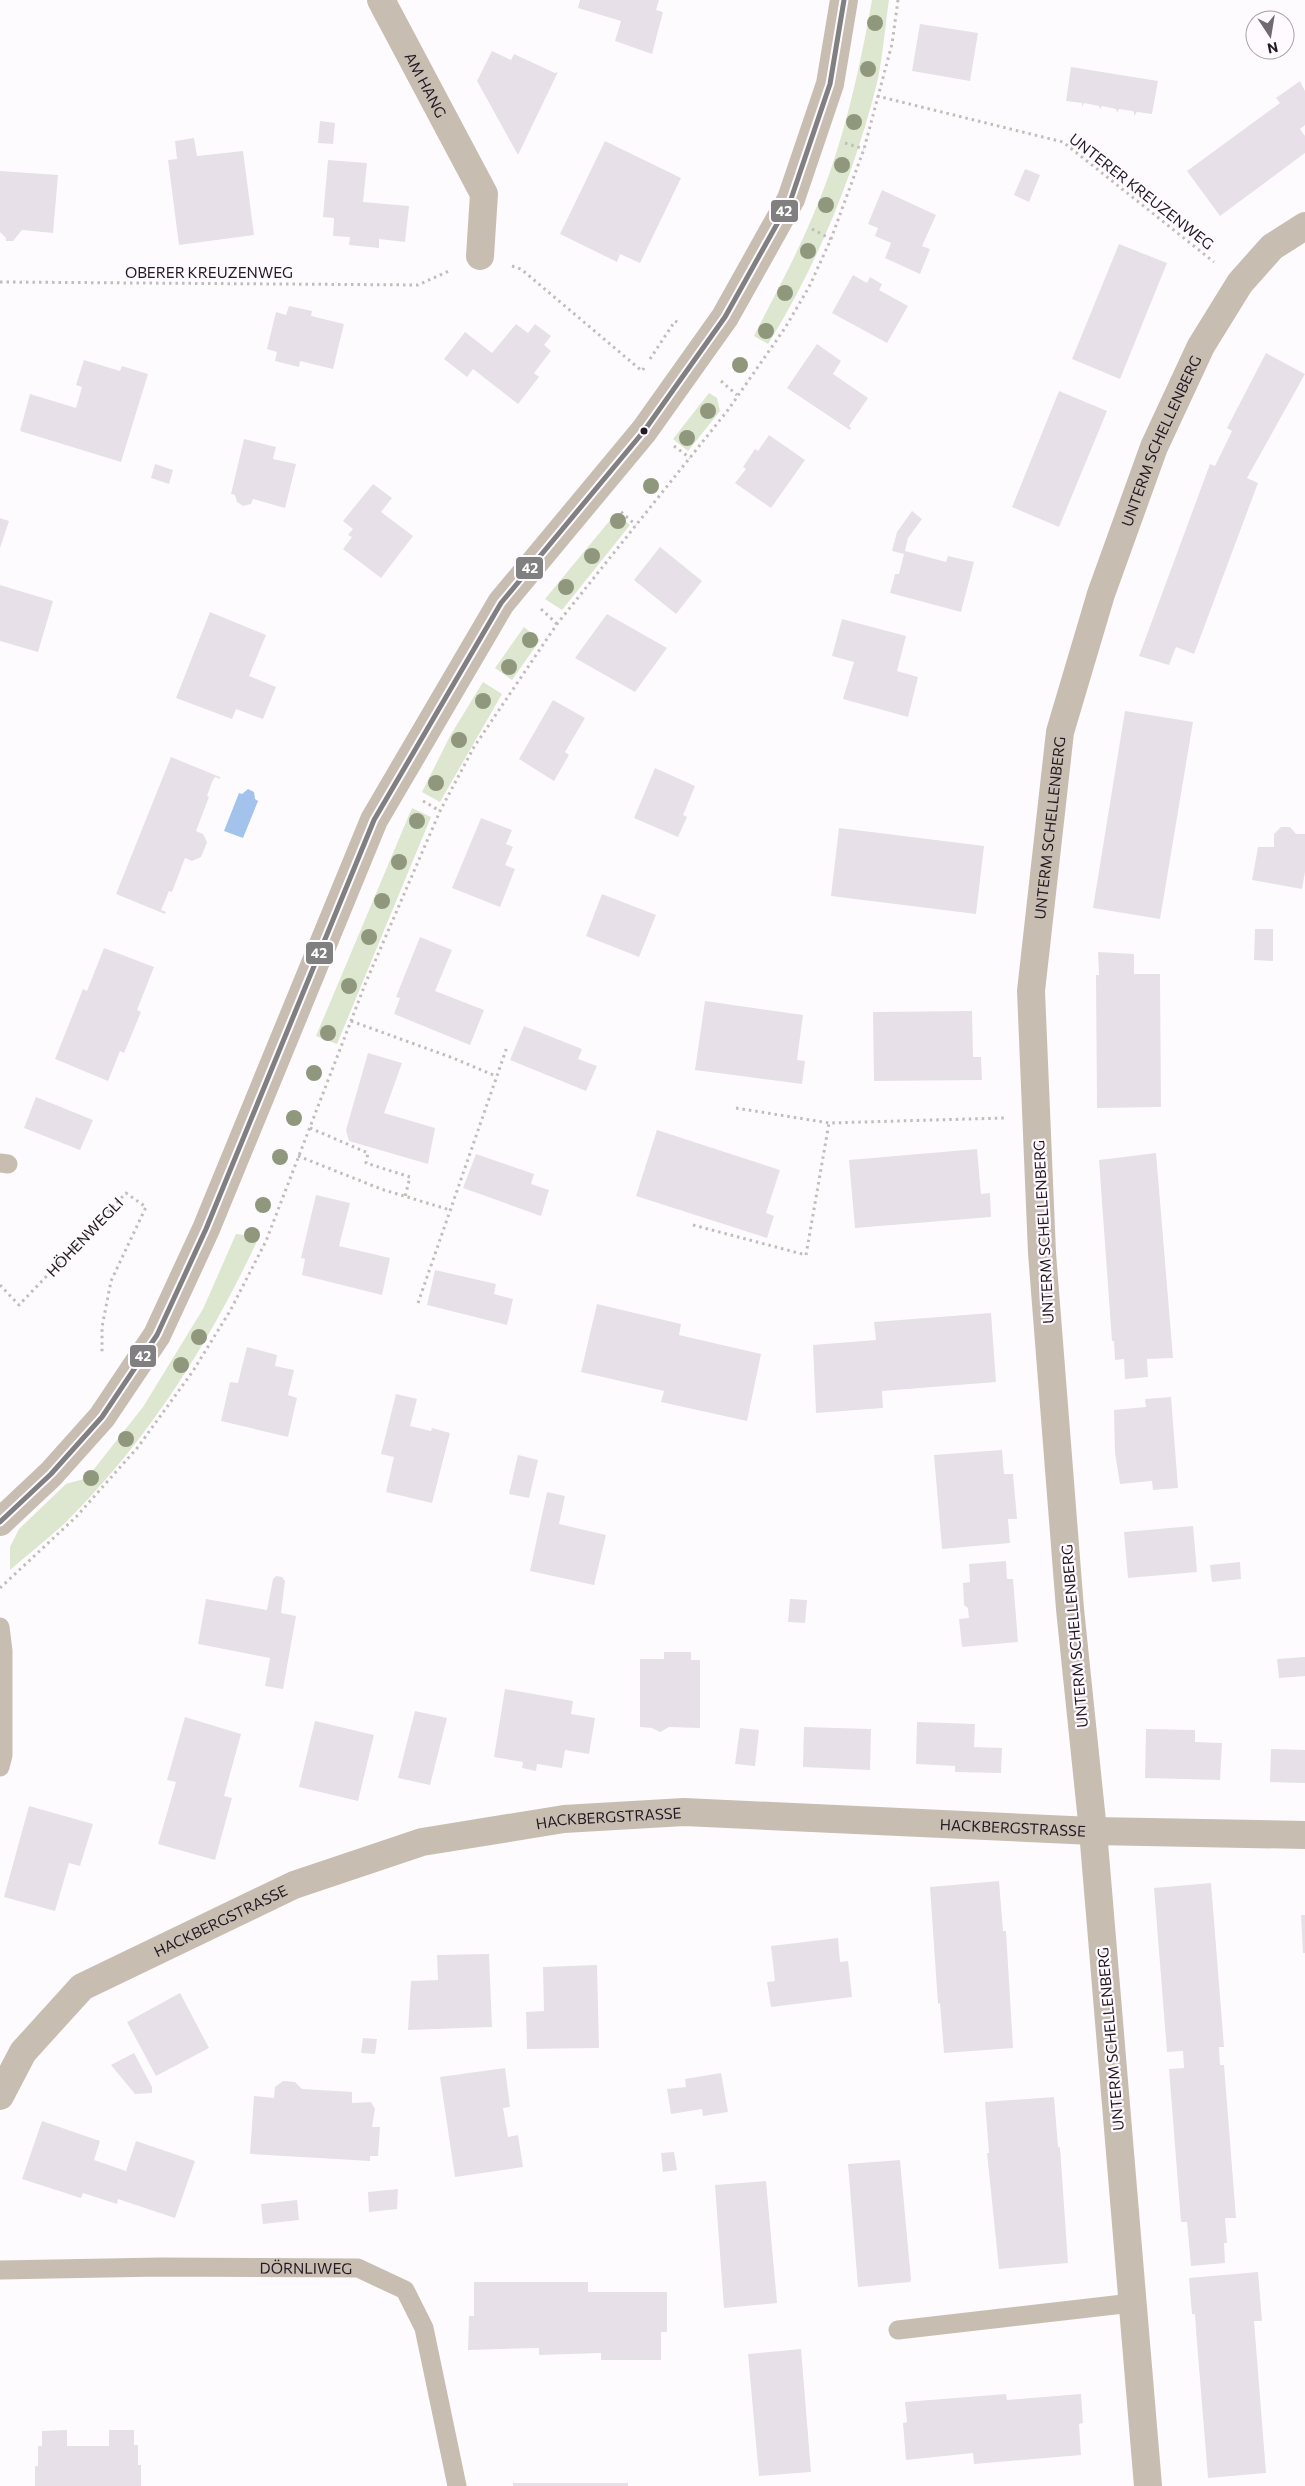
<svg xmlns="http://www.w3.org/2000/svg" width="1305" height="2486" font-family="Commissioner,sans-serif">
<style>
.green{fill:#dde6cf}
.water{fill:#a3c2ec}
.building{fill:#e8e0e8}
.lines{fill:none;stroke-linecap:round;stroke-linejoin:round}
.path{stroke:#c3bdb8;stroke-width:3;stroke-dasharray:2.5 4;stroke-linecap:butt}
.service{stroke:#c8bdb1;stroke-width:19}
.minor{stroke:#c8bdb1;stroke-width:28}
.tertiary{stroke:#c8bdb1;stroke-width:28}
.bus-1-casing{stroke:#fffaff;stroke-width:9}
.bus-1{stroke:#808080;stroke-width:5}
.tree{fill:#8f987d}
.bus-dot{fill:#241a24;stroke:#fffaff;stroke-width:2}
.labels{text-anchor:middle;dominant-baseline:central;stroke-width:4.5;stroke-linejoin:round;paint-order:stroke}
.street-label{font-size:15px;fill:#241a24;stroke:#fffaff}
.line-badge{stroke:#fffaff;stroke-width:2}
.badge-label{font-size:14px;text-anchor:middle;font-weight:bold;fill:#fff}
</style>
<rect width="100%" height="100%" fill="#fefbfe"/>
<g class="green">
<path d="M872,0h17c-4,27 -6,56 -12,83 -23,91 -59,181 -109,261l-14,-8c18,-36 38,-72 54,-109 33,-72 50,-149 64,-227z"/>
<polygon points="709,393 717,398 720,411 688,451 673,439"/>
<polygon points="616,513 630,525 562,610 545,599"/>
<polygon points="524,627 540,640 512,680 495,668"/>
<polygon points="483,682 502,694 440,802 422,792 450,736"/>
<polygon points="412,808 431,817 337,1044 316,1036"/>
<path d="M236,1234l23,3c-49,105 -111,204 -194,286 -17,16 -37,31 -55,47v-23l9,-18 47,-45 21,-6 56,-71 60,-98z"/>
</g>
<polygon class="water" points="248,789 254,792 255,799 258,801 243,838 224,831 239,793 242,794"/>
<g class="building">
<polygon points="580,0 659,0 656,10 663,12 652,54 615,41 621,21 578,8"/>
<polygon points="920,24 978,33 970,81 912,71"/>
<polygon points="492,51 511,60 514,54 555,73 558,72 518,155 477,81"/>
<polygon points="1071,67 1158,81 1152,114 1137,112 1134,116 1134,112 1132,111 1119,109 1117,113 1116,109 1102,106 1100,109 1099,106 1084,103 1082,107 1082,103 1066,101"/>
<polygon points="1300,81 1305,91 1305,125 1300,129 1305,136 1305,153 1220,216 1187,171 1280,103 1276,98"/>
<polygon points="320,121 335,123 333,144 318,143"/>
<polygon points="194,138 197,156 243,151 254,235 179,245 168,160 177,159 175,141"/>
<polygon points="605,141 681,178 640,263 620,254 617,262 560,234"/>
<polygon points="328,160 367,163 363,202 409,206 405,242 379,239 379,248 349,245 350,237 333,236 334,218 323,217"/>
<polygon points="1025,169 1040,175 1029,202 1014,195"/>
<polygon points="0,171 58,175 53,233 22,230 13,241 6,241 6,238 0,232"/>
<polygon points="882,190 936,215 922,246 930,249 920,274 885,258 891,243 875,236 878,228 868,224"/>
<polygon points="1119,244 1167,263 1120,379 1072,359"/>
<polygon points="853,275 867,283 870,277 882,284 879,290 908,306 887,343 832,313"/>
<polygon points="289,306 312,311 311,316 344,324 333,369 300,361 299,367 275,361 277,352 267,349 276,312 286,315"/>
<polygon points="516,324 528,333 535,324 551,336 544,345 551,351 534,373 539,377 518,404 473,369 467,377 444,359 465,332 492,353"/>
<polygon points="817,344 841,361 833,374 868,398 849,426 851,428 850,430 787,388"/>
<polygon points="1266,353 1305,374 1247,478 1258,483 1194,654 1176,647 1169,665 1139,656 1210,464 1215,466 1232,431 1227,428"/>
<polygon points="84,360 120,371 122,366 148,374 121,462 20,431 30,394 76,408 82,387 76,385"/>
<polygon points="1059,391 1107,411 1059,527 1012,507"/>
<polygon points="769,435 805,460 771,508 735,483 746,469 743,467 755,449 758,451"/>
<polygon points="244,439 276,447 273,459 296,464 285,508 253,499 251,504 243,506 237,502 235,495 231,494"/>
<polygon points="155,464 173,470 169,484 151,478"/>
<polygon points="373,484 392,498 381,512 413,536 381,578 343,549 352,537 348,535 353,529 343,521"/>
<polygon points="912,511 922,519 908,538 905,551 946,562 948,556 974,562 961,612 890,593 895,574 899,574 904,554 892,551 897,532"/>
<polygon points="0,518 9,521 0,548"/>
<polygon points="660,547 702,581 676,614 634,580"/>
<polygon points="0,585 53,601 38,652 0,641"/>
<polygon points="210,612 266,635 249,676 276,687 263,719 236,709 232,719 176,698"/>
<polygon points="607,614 667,648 635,692 575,658"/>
<polygon points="842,619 906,636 897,671 918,677 908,717 843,699 854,662 832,656"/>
<polygon points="553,700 585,718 565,752 569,755 554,781 519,759"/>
<polygon points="1125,711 1193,722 1160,919 1093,908"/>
<polygon points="171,757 220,777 220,779 215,777 212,782 207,796 209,797 196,831 203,834 207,842 204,850 201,857 192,861 185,858 172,892 169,891 161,910 166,912 165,914 116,894"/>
<polygon points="655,768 695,786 683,815 687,817 678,837 634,818"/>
<polygon points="481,818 512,830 506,844 513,847 505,865 515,869 500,907 452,888"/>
<polygon points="1281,827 1290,827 1296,834 1305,834 1305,872 1302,889 1252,880 1258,847 1274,847 1274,834"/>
<polygon points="839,828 984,846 976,914 831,896"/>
<polygon points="602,894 656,915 639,957 586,936"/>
<polygon points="1255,929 1273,929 1273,961 1254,960"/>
<polygon points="420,937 452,950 435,991 484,1010 470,1045 394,1014 400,998 396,997"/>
<polygon points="104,948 154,967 137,1010 141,1012 124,1053 120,1051 108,1081 55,1059 83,989 87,991"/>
<polygon points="1098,952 1134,954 1134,974 1160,974 1161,1107 1097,1108 1096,975 1099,975"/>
<polygon points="705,1001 803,1015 797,1060 805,1061 802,1084 695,1070"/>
<polygon points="972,1011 973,1057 981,1057 982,1080 874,1081 873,1012"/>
<polygon points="524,1026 582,1049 578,1059 597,1066 586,1091 510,1060"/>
<polygon points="368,1053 402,1063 384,1113 435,1128 428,1164 349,1141 346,1130"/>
<polygon points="36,1097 93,1120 80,1150 24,1128"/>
<polygon points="657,1130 780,1170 766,1213 774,1216 767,1238 636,1196"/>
<polygon points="977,1149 981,1194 990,1193 991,1217 855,1228 849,1160"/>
<polygon points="1156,1153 1173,1358 1147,1359 1148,1377 1125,1379 1124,1359 1115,1360 1114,1341 1112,1341 1099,1160"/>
<polygon points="476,1154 534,1174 531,1184 549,1190 541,1216 463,1188"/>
<polygon points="316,1195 350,1203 339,1246 390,1258 382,1295 302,1275 305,1259 301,1258"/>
<polygon points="435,1270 496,1284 494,1294 513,1299 507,1325 427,1305"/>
<polygon points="597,1304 681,1324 679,1335 761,1354 747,1421 661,1402 664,1391 581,1372"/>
<polygon points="991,1313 996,1382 882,1391 883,1408 816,1413 813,1345 876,1340 874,1322"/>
<polygon points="247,1347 277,1355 275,1366 294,1370 288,1395 297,1398 288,1437 221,1421 230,1382 238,1383"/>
<polygon points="396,1394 417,1399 410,1426 431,1431 432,1428 450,1433 432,1503 386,1492 394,1457 381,1454"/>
<polygon points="1171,1397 1178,1488 1153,1490 1152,1481 1120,1484 1115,1453 1114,1410 1146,1407 1145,1399"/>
<polygon points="1002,1450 1004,1474 1013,1474 1017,1519 1008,1519 1010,1543 942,1549 934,1455"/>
<polygon points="518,1455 538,1460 529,1498 509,1494"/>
<polygon points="547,1492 565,1496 559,1524 606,1535 594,1585 530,1571"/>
<polygon points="1193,1526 1197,1572 1128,1578 1124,1532"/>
<polygon points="1006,1561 1007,1579 1013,1579 1018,1642 962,1647 959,1619 969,1618 968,1608 964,1605 963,1583 970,1582 969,1564"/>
<polygon points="1240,1562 1241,1579 1212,1582 1210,1565"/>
<polygon points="276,1576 282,1577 285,1581 281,1613 296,1616 283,1689 265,1686 270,1658 198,1644 206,1599 267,1610 273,1579"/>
<polygon points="790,1599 807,1600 805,1623 788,1622"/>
<polygon points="664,1652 691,1652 691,1660 700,1660 700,1728 669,1727 660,1732 652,1728 640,1727 640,1659 664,1659"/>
<polygon points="1305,1657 1305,1676 1279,1678 1277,1659"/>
<polygon points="505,1689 573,1701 571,1714 595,1718 589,1754 565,1750 562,1768 537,1764 536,1771 522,1768 523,1762 494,1757"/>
<polygon points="415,1711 447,1718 430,1785 398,1778"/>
<polygon points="185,1717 241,1734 224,1796 232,1798 215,1860 158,1844 176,1782 167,1780"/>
<polygon points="315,1721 374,1735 358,1801 299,1787"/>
<polygon points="917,1722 975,1724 974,1747 1002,1748 1001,1773 955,1772 955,1766 916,1764"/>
<polygon points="804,1727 871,1729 870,1770 803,1767"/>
<polygon points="740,1728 759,1730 755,1766 735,1764"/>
<polygon points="1146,1729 1195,1730 1195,1742 1222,1743 1220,1780 1145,1778"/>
<polygon points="1271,1749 1305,1750 1305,1783 1270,1782"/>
<polygon points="29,1806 93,1824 80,1866 69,1863 55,1911 4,1897"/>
<polygon points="999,1881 1003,1931 1006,1931 1013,2048 944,2053 940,2003 938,2004 930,1887"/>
<polygon points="1211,1883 1224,2047 1219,2047 1220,2065 1224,2065 1236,2218 1225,2218 1227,2243 1224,2243 1225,2263 1191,2266 1187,2222 1181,2222 1169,2069 1184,2068 1183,2051 1167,2052 1154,1888"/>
<polygon points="1301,1915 1305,1915 1305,1953 1303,1953"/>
<polygon points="838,1938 840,1962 848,1961 852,1997 771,2007 767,1982 775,1981 771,1946"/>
<polygon points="489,1954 492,2027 408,2030 411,1981 438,1980 437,1955"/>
<polygon points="597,1965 599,2048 527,2049 526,2012 544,2011 543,1967"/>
<polygon points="180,1993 209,2048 156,2076 127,2022"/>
<polygon points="363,2038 377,2039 375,2054 361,2053"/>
<polygon points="134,2053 152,2087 152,2093 135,2094 111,2065"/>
<polygon points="505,2068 510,2107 503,2108 508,2137 518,2135 523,2167 455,2177 440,2077"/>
<polygon points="721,2073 728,2112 703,2116 702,2109 671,2114 667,2089 686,2087 685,2079"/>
<polygon points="283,2081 295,2082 302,2089 352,2092 352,2103 371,2102 375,2109 372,2127 380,2127 378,2156 370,2156 370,2161 250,2154 254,2096 274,2098 275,2087"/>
<polygon points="1054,2097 1058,2147 1060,2147 1068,2263 999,2269 987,2153 989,2153 985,2102"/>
<polygon points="42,2121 100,2141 94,2160 126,2171 136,2141 195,2161 175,2218 118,2199 117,2204 83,2193 81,2198 22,2179"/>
<polygon points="674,2152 677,2170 663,2172 661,2153"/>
<polygon points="900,2160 911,2280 910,2282 858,2287 848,2164"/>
<polygon points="766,2181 777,2303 724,2308 715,2185"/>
<polygon points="398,2189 397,2209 369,2212 368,2192"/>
<polygon points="297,2200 299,2220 263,2224 261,2204"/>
<polygon points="1258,2272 1262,2321 1254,2321 1266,2473 1208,2478 1196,2330 1195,2314 1192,2314 1189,2278"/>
<polygon points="474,2282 588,2282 588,2292 667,2292 667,2332 661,2332 661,2360 601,2360 601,2353 539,2355 539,2348 468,2350 469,2316 474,2316"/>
<polygon points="801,2349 811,2472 759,2476 748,2354"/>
<polygon points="1006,2394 1007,2400 1081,2394 1083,2423 1079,2424 1081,2455 974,2464 973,2453 906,2460 903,2423 907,2422 905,2402"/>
<polygon points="67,2430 67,2446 109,2446 109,2430 134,2430 134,2445 138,2445 138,2465 141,2465 141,2486 35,2486 35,2466 38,2466 38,2446 42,2446 42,2431"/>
<rect x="513" y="2483" width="115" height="3"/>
</g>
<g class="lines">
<g class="path">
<polyline points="877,96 1063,142 1214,262"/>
<polyline points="845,143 864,149"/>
<polyline points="812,229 831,239"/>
<polyline points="512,266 521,269 642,371 644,368"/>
<polyline points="0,282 418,285 451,270"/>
<polyline points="650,359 675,321 679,323"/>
<polyline points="721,381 737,395"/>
<polyline points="674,446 690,458"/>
<polyline points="621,512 636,525"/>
<polyline points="541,609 557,624"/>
<polyline points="423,801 440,811"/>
<polyline points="351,1021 453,1058 496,1076"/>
<polyline points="736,1108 829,1123 1004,1118"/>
<polyline points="310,1128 368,1153 366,1163 410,1177 405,1197"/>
<polyline points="298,1156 381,1189 450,1210"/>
<polyline points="693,1225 806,1255 829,1123"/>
<path id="s1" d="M0,1285l19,20 107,-112 20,14 -35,74 -9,46v27"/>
<polyline points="418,1303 507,1047"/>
<polyline points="0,1588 76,1517 138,1447 193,1371 230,1311 266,1241 366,982 440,811 474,747 557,624 728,410 785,328 809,287 831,239 864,149 892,44 898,0"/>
</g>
<g class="service">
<polyline points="0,1163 8,1164"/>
<polyline points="0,1627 3,1651 3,1755 0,1767"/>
<path id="s2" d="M0,2270l160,-3 198,1 47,22 19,38 33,158"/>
<polyline points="898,2330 1132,2303"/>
</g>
<g class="minor">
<path id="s3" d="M381,0l103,194 -4,62"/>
<path id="s4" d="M0,2096l23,-44 59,-65 212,-102 128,-43 142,-23 120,-7 409,19 212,4"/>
<path id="s5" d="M1148,2486l-55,-655 -23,-222 -28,-356 -11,-262 29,-259 41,-138 53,-147 47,-101 39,-63 32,-36 33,-21"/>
</g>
<polyline class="tertiary" points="0,1522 51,1474 102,1417 157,1335 206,1229 374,820 501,603 644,431 725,317 791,199 830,84 844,0"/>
<defs>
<polyline id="bus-1" points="0,1522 51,1474 102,1417 157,1335 206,1229 374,820 501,603 644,431 725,317 791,199 830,84 844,0"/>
</defs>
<use href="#bus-1" class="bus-1-casing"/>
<use href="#bus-1" class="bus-1"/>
</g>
<g class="tree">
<circle cx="875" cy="23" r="8"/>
<circle cx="868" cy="69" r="8"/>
<circle cx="854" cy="122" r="8"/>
<circle cx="842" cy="165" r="8"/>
<circle cx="826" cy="205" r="8"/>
<circle cx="808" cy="251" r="8"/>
<circle cx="785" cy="293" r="8"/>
<circle cx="766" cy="331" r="8"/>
<circle cx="740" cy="365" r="8"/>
<circle cx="708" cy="411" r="8"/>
<circle cx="687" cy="438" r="8"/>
<circle cx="651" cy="486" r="8"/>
<circle cx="618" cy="521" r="8"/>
<circle cx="592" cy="556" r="8"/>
<circle cx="566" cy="587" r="8"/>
<circle cx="530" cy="640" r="8"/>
<circle cx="509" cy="667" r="8"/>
<circle cx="483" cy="701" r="8"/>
<circle cx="459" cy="740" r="8"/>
<circle cx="436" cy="783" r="8"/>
<circle cx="417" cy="821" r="8"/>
<circle cx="399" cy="862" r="8"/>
<circle cx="382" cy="901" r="8"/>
<circle cx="369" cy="937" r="8"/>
<circle cx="349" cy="986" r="8"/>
<circle cx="328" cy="1033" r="8"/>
<circle cx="314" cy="1073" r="8"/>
<circle cx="294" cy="1118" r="8"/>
<circle cx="280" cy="1157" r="8"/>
<circle cx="263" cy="1205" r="8"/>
<circle cx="252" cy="1235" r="8"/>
<circle cx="199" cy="1337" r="8"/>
<circle cx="181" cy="1365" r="8"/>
<circle cx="126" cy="1439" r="8"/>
<circle cx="91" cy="1478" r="8"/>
</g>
<circle class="bus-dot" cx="644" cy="431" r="4.5"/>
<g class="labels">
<g class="street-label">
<text stroke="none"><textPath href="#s3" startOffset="96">AM HANG</textPath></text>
<text transform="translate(1142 191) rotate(38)">UNTERER KREUZENWEG</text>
<text x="209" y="272">OBERER KREUZENWEG</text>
<text stroke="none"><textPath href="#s5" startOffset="2069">UNTERM SCHELLENBERG</textPath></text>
<text stroke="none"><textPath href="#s5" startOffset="1664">UNTERM SCHELLENBERG</textPath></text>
<text transform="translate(1043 1232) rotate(-93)">UNTERM SCHELLENBERG</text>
<text stroke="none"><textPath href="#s1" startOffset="122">HÖHENWEGLI</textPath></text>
<text transform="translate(1074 1636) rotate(-95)">UNTERM SCHELLENBERG</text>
<text stroke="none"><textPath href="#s4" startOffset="696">HACKBERGSTRASSE</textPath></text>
<text stroke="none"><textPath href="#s4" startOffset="1101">HACKBERGSTRASSE</textPath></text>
<text stroke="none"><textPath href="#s4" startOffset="291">HACKBERGSTRASSE</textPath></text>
<text transform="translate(1110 2039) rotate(-95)">UNTERM SCHELLENBERG</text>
<text stroke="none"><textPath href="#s2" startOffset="306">DÖRNLIWEG</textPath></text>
</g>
</g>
<g class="line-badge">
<rect x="770" y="199" width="29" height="24" rx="5" fill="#808080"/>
<rect x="515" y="556" width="29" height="24" rx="5" fill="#808080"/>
<rect x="305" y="941" width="29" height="24" rx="5" fill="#808080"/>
<rect x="129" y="1344" width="28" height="24" rx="5" fill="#808080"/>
</g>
<g class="badge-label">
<text x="784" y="216">42</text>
<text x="530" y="573">42</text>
<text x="319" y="958">42</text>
<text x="143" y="1361">42</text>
</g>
<g transform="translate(1270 35) rotate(168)"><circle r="24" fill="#fffaff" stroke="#a7a0a7"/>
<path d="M0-4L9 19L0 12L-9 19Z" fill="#706970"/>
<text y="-8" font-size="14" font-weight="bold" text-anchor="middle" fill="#241a24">N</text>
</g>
</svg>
